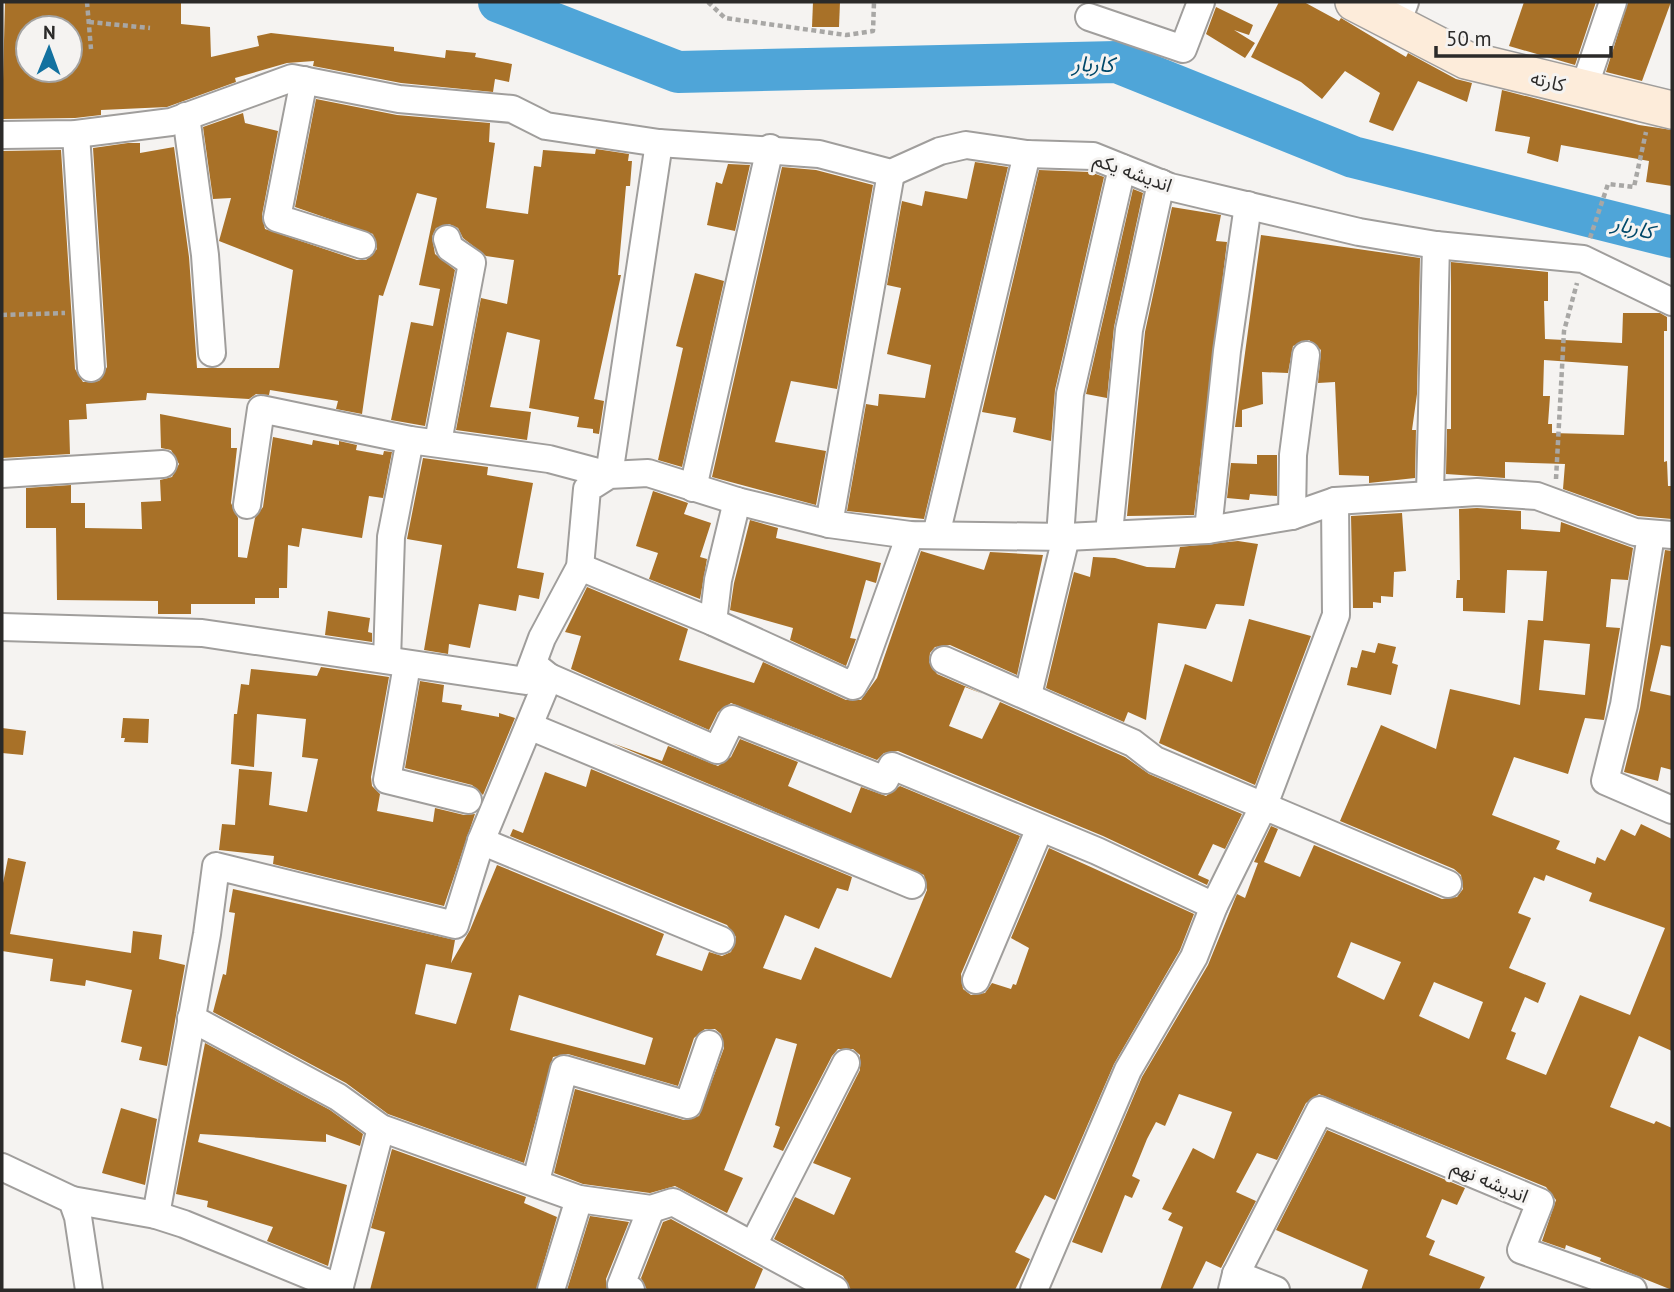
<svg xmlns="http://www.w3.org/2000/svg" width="1674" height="1292" font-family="'PT Sans','Noto Sans Arabic',sans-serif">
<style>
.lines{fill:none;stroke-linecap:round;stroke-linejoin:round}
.river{stroke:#4fa5d8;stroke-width:42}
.building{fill:#a87128;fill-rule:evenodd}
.street-casing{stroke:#a09e9c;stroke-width:30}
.secondary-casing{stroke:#a09e9c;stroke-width:40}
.path{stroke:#a8a7a5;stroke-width:4.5;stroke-dasharray:5 3.5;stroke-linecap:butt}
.street{stroke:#fff;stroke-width:26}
.secondary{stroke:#fdecda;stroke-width:37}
.labels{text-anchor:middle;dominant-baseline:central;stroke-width:6;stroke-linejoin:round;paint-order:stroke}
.street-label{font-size:19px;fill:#2b2a29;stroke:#f5f3f1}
.water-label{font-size:21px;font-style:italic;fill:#004869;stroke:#f5f3f1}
</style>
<rect width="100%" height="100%" fill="#f5f3f1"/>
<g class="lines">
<polyline class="river" points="499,2 678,72 1117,62 1353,157 1672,237"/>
</g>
<g class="building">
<path d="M5,2h176v22l29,3 1,30 48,-11 -2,-10 14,-3 123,14v4l51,7 1,-8 30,3 -1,4 37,7 -3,18 -14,-3 -2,13 -92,-9 -88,-17 1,-5 -27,2 -52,15 1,4 -69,25 -66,3v5l-26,3 -73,1zM28,28h42v42h-42z"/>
<polygon points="813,2 840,2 839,27 812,27"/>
<polygon points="1279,2 1304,2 1339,21 1341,18 1406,57 1408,53 1456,79 1472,83 1467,102 1418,81 1393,131 1369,122 1380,93 1345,71 1322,99 1301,82 1251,57"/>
<polygon points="1524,2 1596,2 1575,65 1509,46"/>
<polygon points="1628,2 1671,2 1642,81 1606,72"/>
<polygon points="1216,7 1253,25 1249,35 1234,30 1255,43 1245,58 1206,34"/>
<polygon points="1502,90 1639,125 1672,130 1672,186 1646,182 1649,161 1561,145 1558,162 1527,153 1530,137 1495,131"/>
<polygon points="316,99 397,115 490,123 489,142 495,143 486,208 528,214 534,166 541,167 543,150 595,154 596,149 629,154 628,161 632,161 630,186 626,186 618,275 621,275 594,399 604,401 599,434 593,433 593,429 577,427 579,417 529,408 540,340 507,332 490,407 531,412 527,440 456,430 481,298 507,304 514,260 486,256 463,238 458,228 449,224 436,228 432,237 435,254 455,270 425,426 391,420 411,322 433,326 440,289 419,285 437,198 417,193 383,296 379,295 362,414 336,409 338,401 270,390 269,395 256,394 249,399 147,393 146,400 86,404 87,419 69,420 70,454 2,458 2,151 61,150 75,369 83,382 99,381 107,367 93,148 128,143 140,143 140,153 174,147 189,257 197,368 279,368 293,270 219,241 231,198 213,199 203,127 243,113 245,123 278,131 262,215 265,229 357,260 366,260 377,249 373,234 295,207"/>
<polygon points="975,162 1008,167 924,519 847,511 866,404 878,406 879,394 925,398 931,365 887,354 901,288 887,285 902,201 922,206 925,191 967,199"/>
<polygon points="728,164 750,165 735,231 707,225 716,182 722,184"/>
<polygon points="782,167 816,170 873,185 837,389 791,381 775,442 826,451 816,505 712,477"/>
<polygon points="1039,170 1090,172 1104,177 1055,390 1051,441 1013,432 1016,418 982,412"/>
<polygon points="1133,189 1143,193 1114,327 1107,398 1086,394"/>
<polygon points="1172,207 1221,215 1216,241 1227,242 1194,515 1127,516 1145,332"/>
<polygon points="1261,235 1420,258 1417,394 1412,430 1416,430 1415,478 1369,483 1369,476 1339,475 1335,382 1318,383 1321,350 1309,340 1293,346 1288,373 1262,372 1263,404 1242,410 1242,427 1235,427"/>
<path d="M1451,262l97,10v29h-4l1,38 77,4 1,-30h37l7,4v14h-3v131l3,-1 1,25h4v33l-34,-3 -75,-27 2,-25 -60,-2v16l-59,-4 1,-45h4zM1544,360l84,6 -4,69 -72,-2v-9h-4l2,-28h-7z"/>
<polygon points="695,273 724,281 682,467 658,460 683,348 676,346"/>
<polygon points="160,414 231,428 231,448 237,448 231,503 238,518 238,557 247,558 255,518 263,507 273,437 312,445 313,440 339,445 339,441 357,445 356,450 383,455 384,451 392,452 383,498 369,496 362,538 302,528 299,547 288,545 287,588 279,588 279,598 255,598 255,604 191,604 191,614 158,614 158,601 57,600 56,528 26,528 26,488 71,485 71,503 85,503 85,528 142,529 141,502 161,501 160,480 172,477 179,464 171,450 161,448"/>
<polygon points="1257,455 1277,455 1277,496 1250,494 1249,500 1227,498 1231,463 1257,464"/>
<polygon points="423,458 488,467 487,475 533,483 517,568 544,573 539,599 519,595 516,611 479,604 470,648 449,644 448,654 424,650 442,545 407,539"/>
<polygon points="653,491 688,503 684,514 711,523 700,557 707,559 700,599 649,579 658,553 636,546"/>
<path d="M1477,508l44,3v18l39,3 1,-10 72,26 -5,32 -17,-1 -5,48 14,1 -16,92 -19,-2 -17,56 -54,-17 -22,58 68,26 -4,8 39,15 2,-7 8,4 16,-32 14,7 6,-12 31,15v212l-33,-15 -29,71 44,17 2,-3 16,7v162l-72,-29 1,-3 -35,-13 -1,4 -23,-8 14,-41 -10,-13 -227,-93 -13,9 -29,57 -20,-7 -21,39 20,9 -35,67 -15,-7 -14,29h-32l23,-63 -15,-7 4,-7 -10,-4 31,-61 21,11 18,-47 -53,-18 -14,32 -9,-4 -9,17 -15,37 8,4 -8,18 -7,-3 -23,58 -30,-11 70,-165 66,-112 29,-71 8,4 13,-35 -4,-1 17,-36 7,3 -14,33 36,15 14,-32 128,54 15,-2 6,-8 -2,-14 -7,-6 -114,-48 41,-96 55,24 14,-60 70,16 8,-85 15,1 4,-50 -40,-1 -2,43 -42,-2v-13h-7l1,-18h3l-1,-71zM1544,640l46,4 -5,51 -46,-5zM1546,875l46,18 -3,8 76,27 -35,87 -50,-20 -34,80 -40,-16 10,-26 -5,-2 14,-34 13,6 8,-20 -37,-15 22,-50 -13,-5 16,-36 10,4zM1351,942l50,20 -17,38 -47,-23zM1434,982l49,20 -14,37 -50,-23z"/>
<polygon points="1402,513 1406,571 1394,572 1393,597 1381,596 1381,603 1373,602 1373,608 1353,608 1351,516"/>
<polygon points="750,520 778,528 776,538 881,563 876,583 866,580 850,638 856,639 846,666 790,640 793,628 730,610 734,583"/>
<polygon points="1238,541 1258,544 1244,606 1216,604 1206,629 1158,623 1146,720 1128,712 1124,722 1046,688 1074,572 1090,577 1093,557 1115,558 1147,567 1175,568 1180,547"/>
<polygon points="1665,550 1672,551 1672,647 1661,645 1650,691 1672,696 1672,770 1661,767 1658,781 1624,772 1640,708"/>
<polygon points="921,551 984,570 990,552 1043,555 1017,675 950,645 935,647 930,653 929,662 937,674 983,694 965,687 949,726 982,739 1000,702 1125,757 1149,774 1242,814 1225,849 1213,844 1198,875 1209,880 1207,885 1103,836 898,751 884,753 877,760 731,703 718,712 709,730 571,669 581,636 565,632 587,587 688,629 679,660 754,683 763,662 846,700 861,700 877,678"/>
<polygon points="328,611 370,618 368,632 372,633 372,642 325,635"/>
<polygon points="1249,619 1311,636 1255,785 1159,743 1185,664 1232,682"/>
<polygon points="1378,643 1396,647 1392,663 1398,665 1391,695 1347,685 1351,667 1357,668 1362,650 1375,653"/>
<polygon points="321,667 389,677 371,777 372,786 380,794 377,811 433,822 435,808 464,815 475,814 444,906 273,864 274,856 219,850 222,824 235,825 239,769 272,772 269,805 307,812 318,759 302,757 306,719 257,714 254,767 231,764 234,714 237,714 241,684 249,685 251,669 317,676"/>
<polygon points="420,681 444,685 442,702 462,705 461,710 499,717 499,713 515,718 483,795 472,785 405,768"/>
<polygon points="123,718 149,719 148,743 124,742 125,738 121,738"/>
<polygon points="2,728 26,731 23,755 2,753"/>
<path d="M740,739l58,23 -10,24 63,27 10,-26 25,9 14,-10 120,50 -59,138 2,15 8,6 14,-2 7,-10 19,6 2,-5 3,1 13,-37 -18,-10 38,-90 145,66 -14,36 -66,114 -59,136 -10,-5 -30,57 15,7 -15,31h-164l-8,-14 -69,-37 21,-42 39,18 17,-37 -38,-15 47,-93v-15l-7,-6h-15l-6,7 -49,95 -10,-4 7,-20 -5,-2 22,-81 -21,-6 -52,132 19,8 -16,35 -52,-27 -25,7 -67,-9 -29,-11 21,-84 109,31 15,-4 25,-68 -3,-14 -6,-5h-10l-11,9 -16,48 -110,-32 -15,3 -29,106 -136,-49 -42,-31 -133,-71 10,-38 3,1 9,-62 -6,-1 4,-23 222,51 -4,23 19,-33 27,-65 167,69 -8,21 46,16 7,-19 13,4 9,-4 5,-15 -9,-12 -217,-89 3,-7 10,4 22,-61 41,15 5,-18 261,108 -4,14 -11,-3 -18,41 -34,-14 -22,53 38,12 14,-33 76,31 36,-88 -3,-15 -312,-132 50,18 6,-15 50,20 13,-9zM426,964l46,9 -16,51 -41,-10zM519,995l134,43 -8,27 -135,-35z"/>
<polygon points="8,858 26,862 10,934 131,953 133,931 162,935 159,959 185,965 167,1066 139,1060 142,1047 121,1042 132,990 86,980 85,986 50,981 53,959 2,951 2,888"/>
<polygon points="205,1043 330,1110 363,1134 360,1146 326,1134 326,1142 200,1134 198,1142 347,1185 328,1266 267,1241 273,1227 207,1207 208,1201 176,1194"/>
<polygon points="121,1108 157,1119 145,1185 102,1173"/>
<polygon points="1327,1130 1465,1188 1457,1205 1442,1199 1426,1237 1435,1241 1429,1255 1485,1277 1479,1290 1361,1290 1368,1270 1276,1230"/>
<polygon points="392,1149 526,1197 524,1203 557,1217 536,1290 370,1290 385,1232 371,1228"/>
<polygon points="590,1216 629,1222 606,1279 607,1290 567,1290"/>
<polygon points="671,1219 763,1269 754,1290 647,1290 641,1278 663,1222"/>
</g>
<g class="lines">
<defs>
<g id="street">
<polyline points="1089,17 1183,49 1201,2"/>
<polyline points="1396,25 1405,2"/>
<polyline points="304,80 277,218 362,245"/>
<polyline points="1583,91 1613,2"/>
<polyline points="186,116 205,255 212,353"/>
<polyline points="76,134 91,368"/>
<polyline points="2,135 76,134 171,122 292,78 399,99 512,109 546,126 659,143 819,154 891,173 940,151 966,145 1027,154 1093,156 1170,187 1359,232 1436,245 1583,259 1672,302"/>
<polyline points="438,442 472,263 450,248 447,239"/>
<polyline points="2,474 163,464"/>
<polyline points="693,488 770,148"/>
<polyline points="1430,494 1436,245"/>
<polyline points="247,505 261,409 410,440 549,459 609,475 659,143"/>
<polyline points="1292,516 1293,455 1306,355"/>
<polyline points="829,524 891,173"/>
<polyline points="1208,530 1227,351 1248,205"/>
<polyline points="1109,533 1129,330 1161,183"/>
<polyline points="936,535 1027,154"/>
<polyline points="1651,535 1624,705 1605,781 1672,810"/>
<polyline points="1060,537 1070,394 1122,168"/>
<polyline points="580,567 713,622 853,686 861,672 910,535"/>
<polyline points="713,622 718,580 737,501"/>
<polyline points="2,627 202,633 526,681 542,638 580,567 587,489 609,475 648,473 737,501 829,524 910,535 1066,537 1208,530 1292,516 1335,501 1477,492 1537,496 1635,532 1672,535"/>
<polyline points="387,660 391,537 410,440"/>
<polyline points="944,660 1133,743 1155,760 1448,884"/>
<polyline points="407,665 387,780 468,800"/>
<polyline points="549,677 717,750 732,719 885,780 892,766 1097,851 1214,906"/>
<polyline points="1028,695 1066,537"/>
<polyline points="529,726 912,885"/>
<polyline points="481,841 721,940"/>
<polyline points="976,980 1040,828"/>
<polyline points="191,1018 338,1097 381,1128 579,1199 651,1209 673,1202 835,1290"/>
<polyline points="2,1167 72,1200 78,1217 89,1290"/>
<polyline points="536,1181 564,1069 688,1105 709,1044"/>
<polyline points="72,1200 156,1215 184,1224 340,1288"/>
<polyline points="156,1215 207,934 216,866 455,925 481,841 549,677 533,664"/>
<polyline points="753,1245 846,1063"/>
<polyline points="1236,1274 1276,1290"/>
<polyline points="339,1290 381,1128"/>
<polyline points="551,1290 579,1199"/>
<polyline points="631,1290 621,1285 651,1209"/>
<polyline points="1034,1290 1128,1070 1194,957 1214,906 1264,805 1336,615 1335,501"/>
<polyline points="1232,1290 1236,1274 1320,1110 1540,1202 1521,1250 1633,1290"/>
</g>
<polyline id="secondary" points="1354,2 1466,60 1672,110"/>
</defs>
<use href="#street" class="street-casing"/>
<use href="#secondary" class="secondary-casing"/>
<g class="path">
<polyline points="87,2 91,49"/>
<polyline points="708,2 725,18 846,35 873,31 874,2"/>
<polyline points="89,22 150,28"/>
<polyline points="1590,238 1608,184 1634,187 1646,132"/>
<polyline points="2,315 65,313"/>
<polyline points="1556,479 1564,331 1577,283"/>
</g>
<use href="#street" class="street"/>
<use href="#secondary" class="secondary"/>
</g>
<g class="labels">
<g class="street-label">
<text transform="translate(1548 81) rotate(14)">کارته</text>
<text transform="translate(1133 172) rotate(20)">اندیشه یکم</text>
<text transform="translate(1490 1181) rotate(23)">اندیشه نهم</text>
</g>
<g class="water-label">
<text transform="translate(1093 64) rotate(1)">کاربار</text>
<text transform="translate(1633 227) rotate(14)">کاربار</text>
</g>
</g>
<rect width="1674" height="1292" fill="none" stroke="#2b2a29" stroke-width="7"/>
<g transform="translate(49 49) rotate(1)"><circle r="33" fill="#f5f3f1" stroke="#a4a3a1" stroke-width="2"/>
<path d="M0-5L12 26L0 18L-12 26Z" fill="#13719f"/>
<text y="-10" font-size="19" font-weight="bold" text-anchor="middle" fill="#2b2a29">N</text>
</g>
<path d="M1436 46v10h175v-10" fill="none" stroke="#2b2a29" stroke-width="3.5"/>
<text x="1446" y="46" font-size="21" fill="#2b2a29" stroke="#f5f3f1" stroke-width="5" paint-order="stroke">50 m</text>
</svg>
